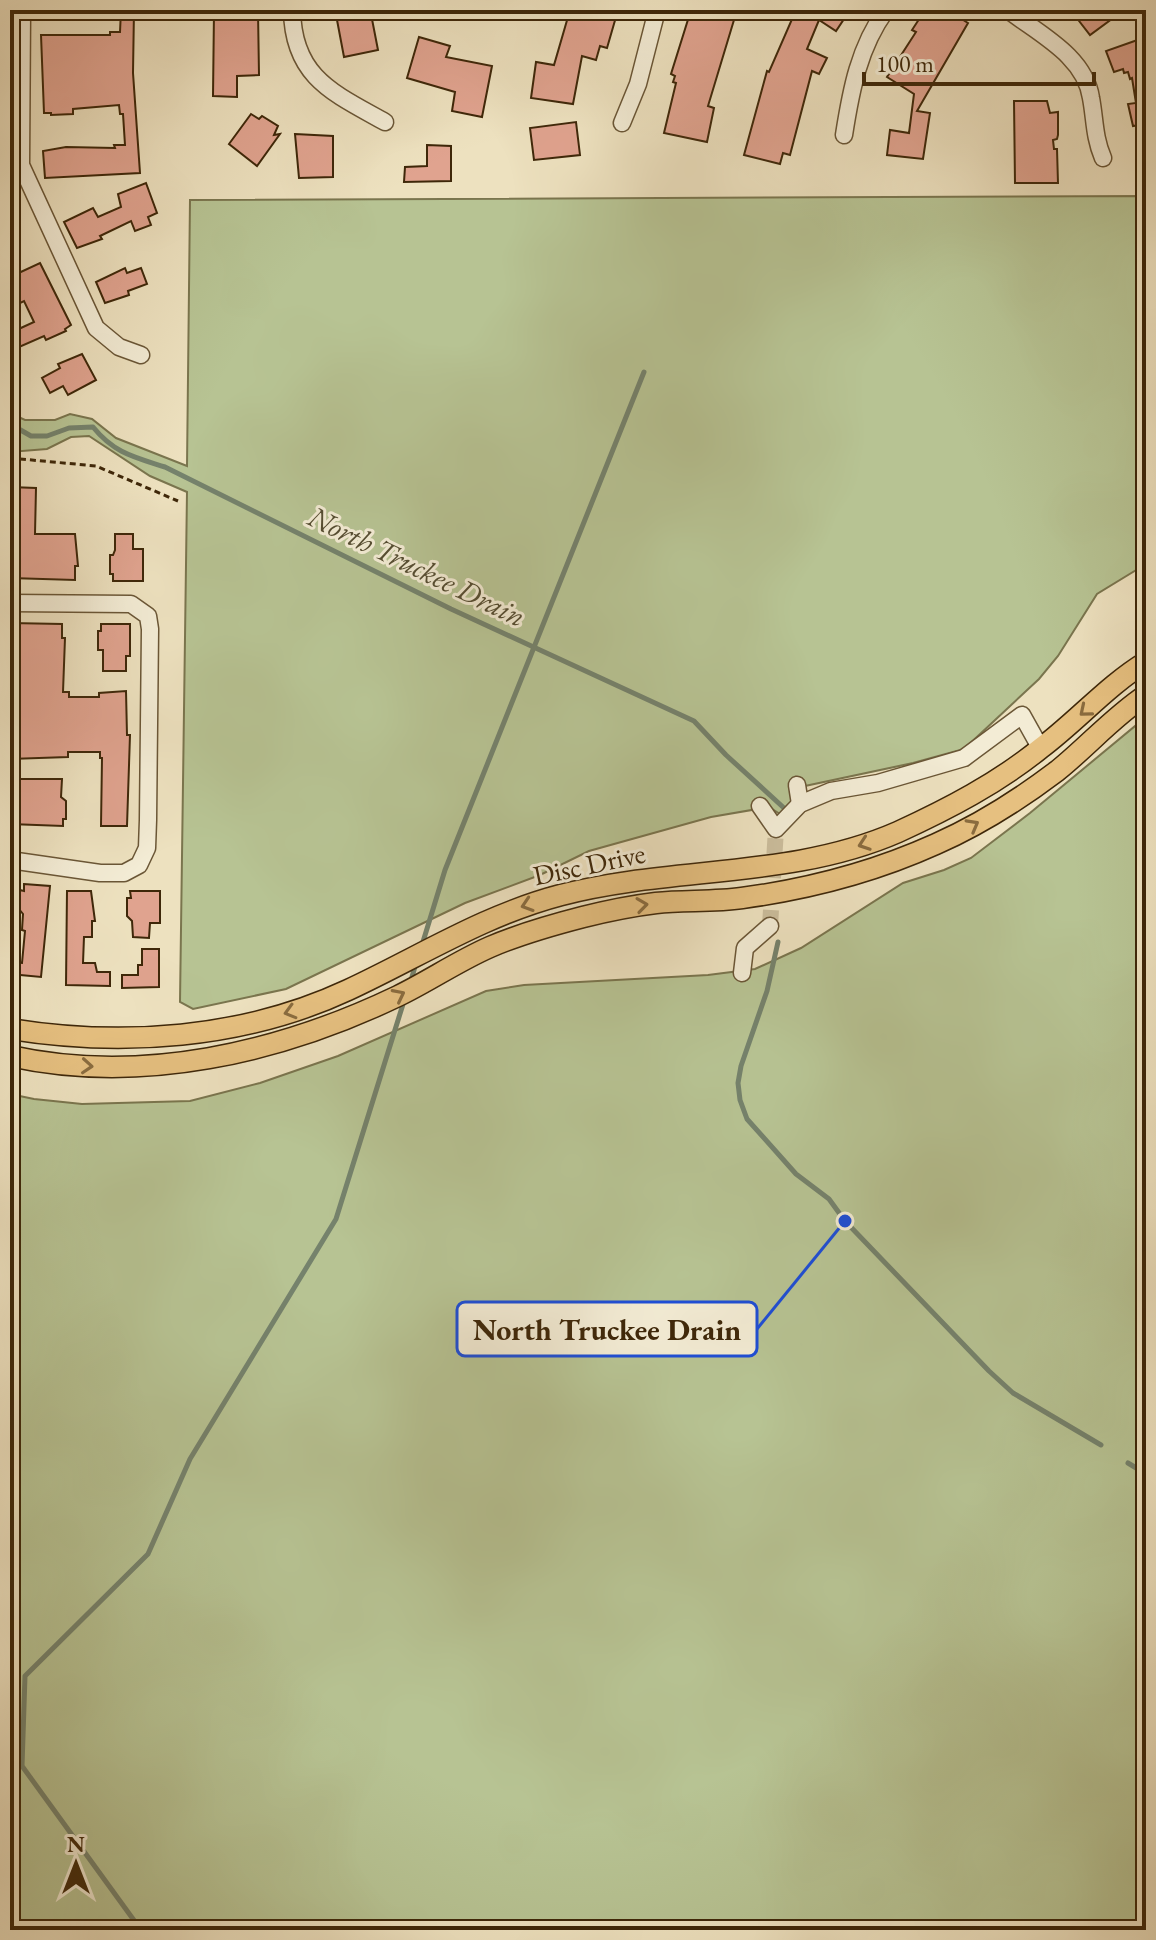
<svg xmlns="http://www.w3.org/2000/svg" width="1156" height="1940" font-family="'EB Garamond',serif">
<style>
.green{fill:#b7c393;stroke:#7a754e;stroke-width:2}
.lines{fill:none;stroke-linecap:round;stroke-linejoin:round}
.stream{stroke:#75826c;stroke-width:5}
.building{fill:#e0a38f;stroke:#3e2709;stroke-width:2}
.minor-tunnel{stroke:#cabc9b;stroke-width:16;stroke-dasharray:16 8;stroke-linecap:butt}
.minor-casing{stroke:#6a5636;stroke-width:19}
.major-casing{stroke:#3e2709;stroke-width:23}
.path{stroke:#3e2709;stroke-width:3;stroke-dasharray:6 4;stroke-linecap:butt}
.minor{stroke:#f3ecd5;stroke-width:16}
.major{stroke:#e6c080;stroke-width:20}
.oneway{stroke:#8a6c3f}
.labels{text-anchor:middle;dominant-baseline:central;stroke-width:6;stroke-linejoin:round;paint-order:stroke}
.street-label{font-size:28px;fill:#3e2709;stroke:#f3ecd5}
.water-label{font-size:30px;font-style:italic;fill:#554d32;stroke:#f3ecd5}
.leader{fill:none;stroke:#1d4ed8;stroke-width:3}
.callout-dot{fill:#1d4ed8;stroke:#f3ecd5;stroke-width:3}
.callout{fill:#f3ecd5;stroke:#1d4ed8;stroke-width:3}
.callout-label{font-size:30px;text-anchor:middle;font-weight:bold;fill:#3e2709}
</style>
<rect width="100%" height="100%" fill="#ede1bf"/>
<filter id="stains"><feTurbulence type="fractalNoise" baseFrequency=".0025" numOctaves="4"/><feColorMatrix values="0 0 0 0 .2 0 0 0 0 .09 0 0 0 0 .02 0 0 0 .5 -.17"/></filter>
<radialGradient id="worn" r=".72"><stop offset=".6" stop-color="#630" stop-opacity="0"/><stop offset="1" stop-color="#630" stop-opacity=".3"/></radialGradient>
<g class="green">
<polygon points="1146,196 1146,564 1097,594 1058,656 1039,679 964,749 913,763 805,786 792,791 791,804 780,814 769,807 711,817 589,851 540,875 465,903 286,989 193,1009 180,1002 187,492 150,476 89,436 71,437 47,449 10,452 10,413 25,420 55,420 70,414 92,419 116,438 187,466 190,200"/>
<polygon points="1146,717 1146,1930 10,1930 10,1094 34,1099 82,1104 190,1101 260,1083 338,1056 486,991 524,985 708,975 755,969 801,948 903,883 944,870 971,858 1030,813"/>
</g>
<g class="lines">
<g class="stream">
<path d="M10,424l21,12h16l22,-8 24,-1c21,26 41,30 72,40l286,142 243,112 32,34 58,53"/>
<polyline points="778,942 767,991 741,1066 738,1083 740,1100 747,1119 796,1174 829,1199 845,1221 989,1371 1013,1393 1101,1445"/>
<polyline points="422,945 445,870 644,372"/>
<polyline points="410,984 416,963"/>
<polyline points="1128,1463 1146,1474"/>
<polyline points="141,1930 22,1766 25,1676 148,1554 190,1459 336,1219 404,1001"/>
</g>
</g>
<g class="building">
<polygon points="121,10 134,10 133,73 140,173 45,178 43,151 66,147 115,148 114,145 125,145 123,114 120,114 119,105 73,109 73,114 51,115 51,113 44,113 41,35 110,35 110,32 120,32"/>
<polygon points="570,10 618,10 607,48 600,46 596,60 582,56 573,104 531,98 536,62 554,65"/>
<polygon points="691,10 737,10 708,106 714,108 707,142 664,133 676,83 673,82 675,76 671,74"/>
<polygon points="796,10 850,10 836,31 819,20 807,49 827,58 819,74 812,71 790,155 783,153 780,164 744,155 767,71 769,72"/>
<polygon points="925,10 947,10 968,23 917,111 930,113 923,159 887,155 890,130 909,133 914,94 887,77 916,32 912,30"/>
<polygon points="1085,10 1124,10 1090,35 1076,17"/>
<polygon points="258,11 259,75 237,76 237,97 213,96 214,12"/>
<polygon points="371,14 378,50 344,57 337,20"/>
<polygon points="419,37 450,46 446,57 492,66 482,117 452,111 455,92 407,78"/>
<polygon points="1146,37 1146,124 1133,126 1128,104 1136,103 1132,78 1130,79 1128,72 1124,73 1123,69 1114,72 1106,51"/>
<polygon points="1014,101 1047,101 1050,113 1058,112 1058,135 1057,139 1053,140 1054,149 1057,149 1058,183 1015,183"/>
<polygon points="251,114 259,119 262,116 278,126 274,135 280,134 257,166 229,144"/>
<polygon points="576,122 580,155 534,160 530,128"/>
<polygon points="295,134 333,136 333,177 299,178"/>
<polygon points="427,145 451,146 451,181 404,182 405,167 427,166"/>
<polygon points="146,183 157,213 148,217 151,225 135,231 131,221 100,236 102,239 77,248 64,222 93,208 98,217 121,207 118,194"/>
<polygon points="40,263 71,325 65,329 66,331 46,340 44,336 10,351 10,333 34,322 24,301 10,308 10,277"/>
<polygon points="125,268 127,273 141,268 147,284 128,291 129,295 105,303 96,282"/>
<polygon points="82,354 96,380 68,395 63,386 50,393 42,378 60,368 58,364"/>
<polygon points="10,487 36,488 35,534 75,534 78,566 75,566 75,580 10,578"/>
<polygon points="115,534 133,534 133,549 143,549 143,581 113,581 113,574 110,574 110,555 113,555 115,550"/>
<polygon points="10,623 62,624 62,638 65,638 63,692 69,692 69,697 99,697 99,693 126,691 127,735 130,735 127,826 101,826 102,758 100,758 100,752 68,752 68,757 10,759"/>
<polygon points="101,624 130,624 130,656 126,656 126,671 103,671 103,650 98,650 98,631 101,631"/>
<polygon points="10,779 62,779 61,797 66,801 66,819 63,819 63,826 10,824"/>
<polygon points="24,884 50,886 41,977 10,974 10,962 22,963 25,931 22,930 23,914 19,909 20,890 24,891"/>
<polygon points="67,891 91,891 95,921 92,921 92,937 84,937 83,963 95,963 97,972 110,972 110,986 66,985"/>
<polygon points="130,891 160,891 160,923 150,923 149,938 133,937 132,921 127,916 127,898 131,898"/>
<polygon points="142,949 159,949 159,987 122,988 122,975 138,975 138,965 142,965"/>
</g>
<g class="lines">
<polyline class="minor-tunnel" points="770,926 776,829"/>
<defs>
<g id="minor">
<polyline points="22,10 21,165 96,328 119,347 141,355"/>
<path d="M292,10c1,67 41,83 93,112"/>
<path d="M1008,10c31,24 77,46 83,88 4,21 3,39 12,60"/>
<polyline points="622,123 638,84 657,10"/>
<path d="M844,135c7,-45 15,-88 42,-125"/>
<polyline points="10,603 131,604 148,616 150,629 148,820 147,848 139,865 124,873 100,873 10,860"/>
<polyline points="797,785 800,804"/>
<polyline points="760,806 776,829 800,804 831,791 878,783 964,758 1022,715 1041,749"/>
<polyline points="742,973 745,948 770,926"/>
</g>
<g id="major">
<path d="M10,1029c112,18 233,10 338,-39 71,-33 136,-75 213,-95 111,-29 230,-16 337,-63 50,-23 100,-49 143,-84 36,-27 67,-63 105,-86"/>
<path d="M10,1056c131,29 269,-3 388,-60 31,-15 60,-35 92,-49 30,-13 62,-22 93,-30 24,-6 48,-11 73,-14 28,-3 57,-1 86,-5 67,-9 132,-26 194,-54 43,-19 84,-45 121,-73 30,-24 57,-55 89,-76"/>
</g>
</defs>
<use href="#minor" class="minor-casing"/>
<use href="#major" class="major-casing"/>
<polyline class="path" points="10,458 96,466 178,501"/>
<use href="#minor" class="minor"/>
<use href="#major" class="major"/>
</g>
<defs><path id="oneway-chevron" d="M-2-3.5L2.5 0L-2 3.5" fill="none" stroke-width="1.6" stroke-linecap="round" stroke-linejoin="round" transform="scale(2)"/></defs>
<g class="oneway">
<use href="#oneway-chevron" transform="translate(1085 711) rotate(140)"/>
<use href="#oneway-chevron" transform="translate(973 825) rotate(-29)"/>
<use href="#oneway-chevron" transform="translate(864 844) rotate(161)"/>
<use href="#oneway-chevron" transform="translate(527 905) rotate(162)"/>
<use href="#oneway-chevron" transform="translate(642 905) rotate(-8)"/>
<use href="#oneway-chevron" transform="translate(399 995) rotate(-27)"/>
<use href="#oneway-chevron" transform="translate(290 1012) rotate(164)"/>
<use href="#oneway-chevron" transform="translate(87 1066) rotate(4)"/>
</g>
<g class="labels">
<g class="street-label">
<text transform="translate(589 864) rotate(-12)">Disc Drive</text>
</g>
<g class="water-label">
<text transform="translate(417 566) rotate(26)">North Truckee Drain</text>
</g>
</g>
<path class="leader" d="M845 1221L757 1329"/>
<circle class="callout-dot" cx="845" cy="1221" r="8"/>
<rect class="callout" x="457" y="1302" width="300" height="54" rx="8"/>
<g class="callout-label">
<text x="607" y="1340">North Truckee Drain</text>
</g>
<rect width="1156" height="1940" fill="none" stroke="#ede1bf" stroke-width="40"/>
<rect x="12" y="12" width="1132" height="1916" fill="none" stroke="#3e2709" stroke-width="4"/>
<rect x="20" y="20" width="1116" height="1900" fill="none" stroke="#3e2709" stroke-width="2"/>
<g transform="translate(76 1864)" stroke="#f3ecd5" stroke-width="6" paint-order="stroke">
<path d="M0-6L14 30L0 20L-14 30Z" fill="#3e2709"/>
<text y="-12" font-size="22" font-weight="bold" text-anchor="middle" fill="#3e2709">N</text>
</g>
<path d="M864 72v12h230v-12" fill="none" stroke="#3e2709" stroke-width="4"/>
<text x="876" y="72" font-size="24" fill="#3e2709" stroke="#f3ecd5" stroke-width="6" paint-order="stroke">100 m</text>
<rect width="100%" height="100%" filter="url(#stains)"/>
<rect width="100%" height="100%" fill="url(#worn)"/>
</svg>
